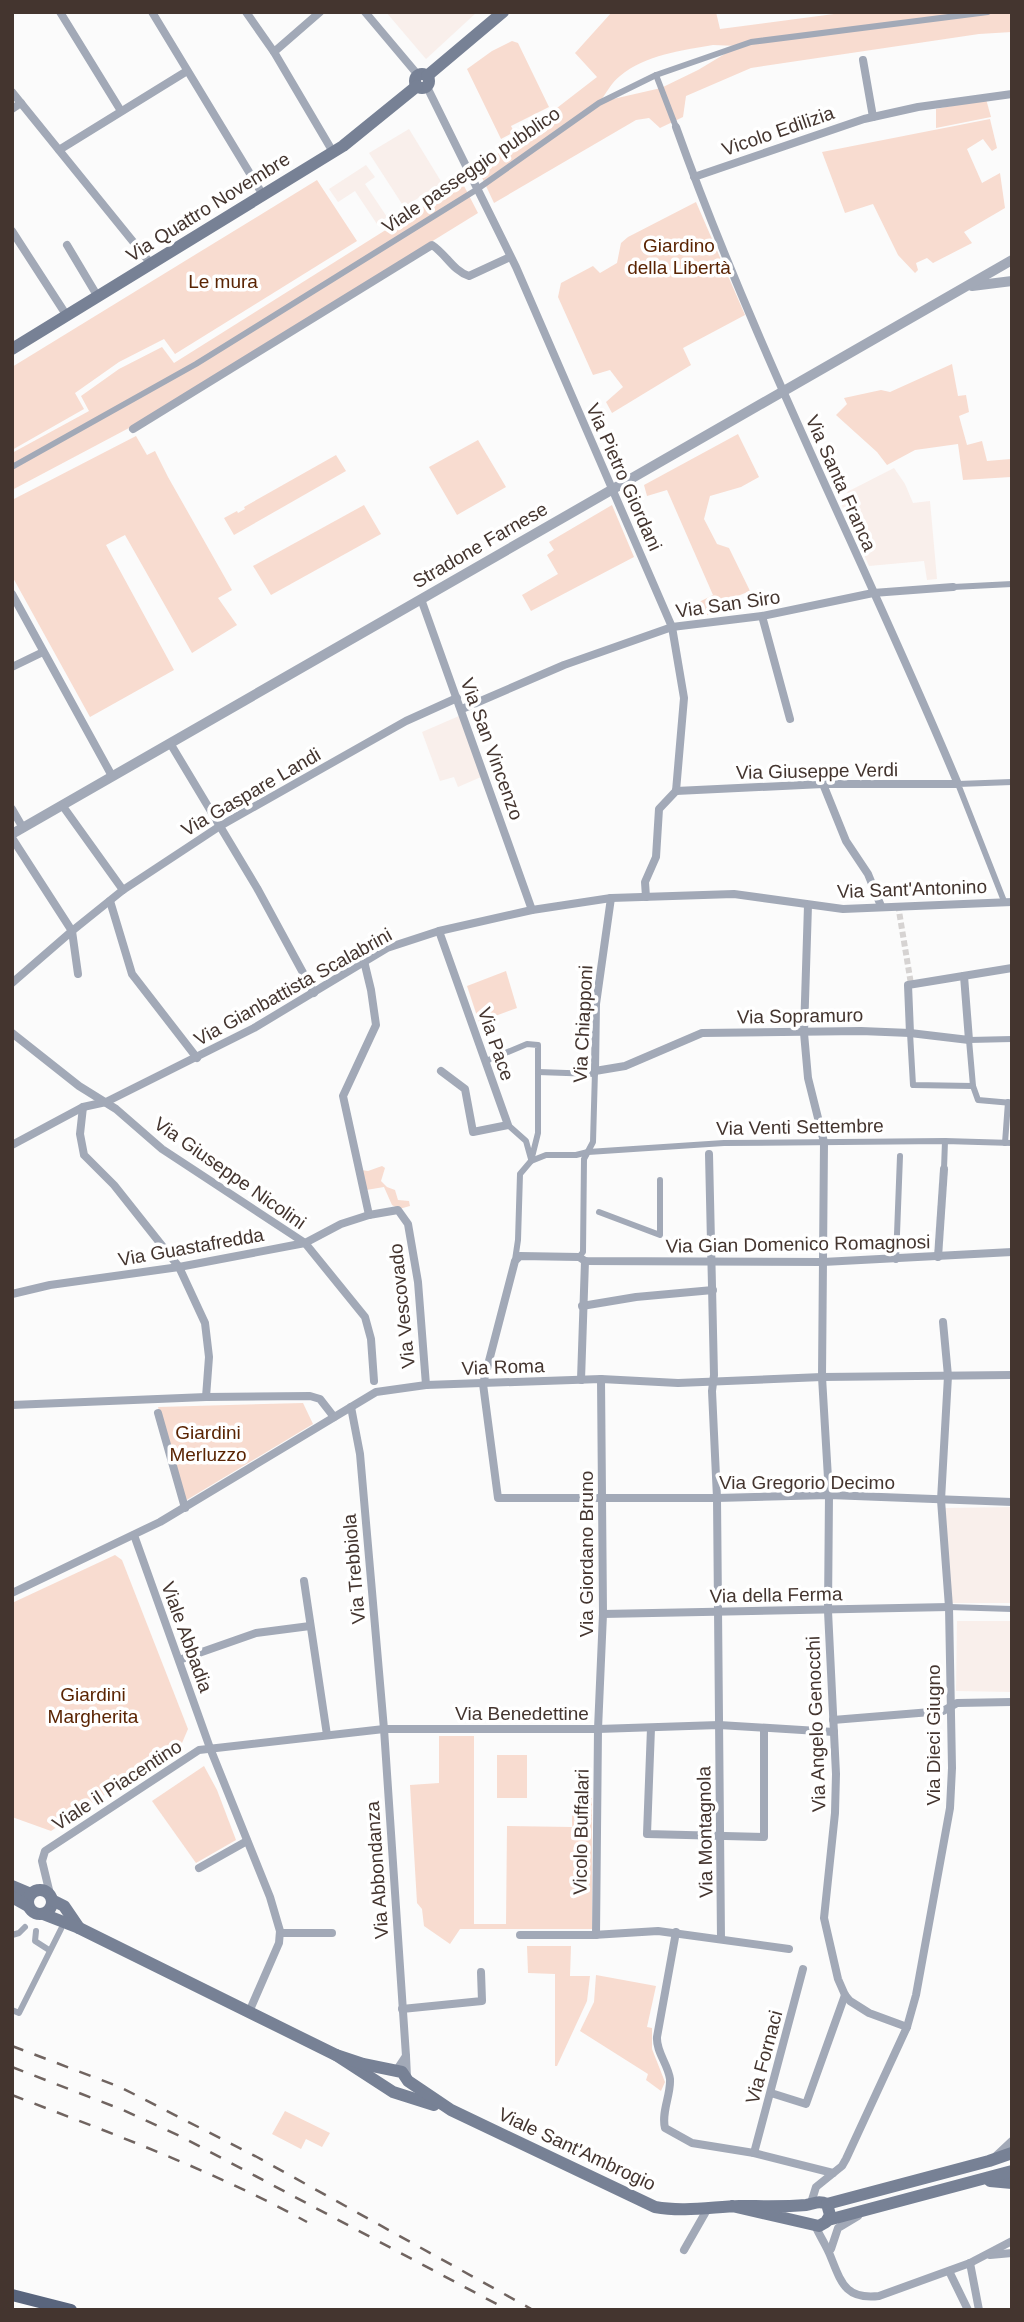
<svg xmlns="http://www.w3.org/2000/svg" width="1024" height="2322" font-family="Arial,sans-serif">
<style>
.built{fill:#f9efeb}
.green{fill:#f8dcd0;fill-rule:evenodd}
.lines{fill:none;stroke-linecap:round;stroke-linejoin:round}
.pedestrian-tunnel{stroke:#d6d3d2;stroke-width:6;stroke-dasharray:6 3;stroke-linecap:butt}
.pedestrian{stroke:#a2a9b7;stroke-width:6}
.minor{stroke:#a2a9b7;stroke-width:8}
.tertiary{stroke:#a2a9b7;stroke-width:10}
.secondary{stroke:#778195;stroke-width:12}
.primary{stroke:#59657d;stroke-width:12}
.rail{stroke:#706460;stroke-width:2.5;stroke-dasharray:12 12;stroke-linecap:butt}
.labels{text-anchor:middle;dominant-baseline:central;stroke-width:7;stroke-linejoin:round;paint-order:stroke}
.street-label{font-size:19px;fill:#44352f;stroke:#fff}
.park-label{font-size:19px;fill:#5a2403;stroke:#fff}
</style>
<rect width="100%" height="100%" fill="#fbfbfb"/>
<g class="built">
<polygon points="386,12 477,12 426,59"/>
<polygon points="409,129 442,183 404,207 369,153"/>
<polygon points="366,165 375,177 365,184 387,217 377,224 355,191 338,202 329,189"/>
<polygon points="894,468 905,484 913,503 930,501 937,579 927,580 924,561 869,566 839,499 848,496 847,492"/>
<polygon points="459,716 481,777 458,787 454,777 440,781 422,732"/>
<polygon points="1012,1507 1012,1603 951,1603 945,1508"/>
<polygon points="957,1621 1012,1621 1012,1692 956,1691"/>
</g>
<g class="green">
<path d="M612,12h104l4,17 129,-17h163v20l-33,2 -228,34 -65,28 -3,21 -23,11 -11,-10 -13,2 -142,83 -16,-34 119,-92 -22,-24zM713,45l25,1 -40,24 -37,18 -61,14c6,-9 12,-20 20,-26 25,-21 63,-26 93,-31z"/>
<polygon points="512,41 518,43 549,107 511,126 514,132 501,139 467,69 492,51"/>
<polygon points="986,99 991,117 936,128 936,109"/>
<polygon points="990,119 997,148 992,151 983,139 967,149 982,183 1000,173 1005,208 964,232 972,243 933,263 927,258 916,263 918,270 915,273 898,255 873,204 845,213 822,152"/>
<polygon points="317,180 357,241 175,354 164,339 119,362 75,393 84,409 12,450 12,367"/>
<polygon points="462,182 478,213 298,324 178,402 12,490 12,453 89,411 81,396 119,369 162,347 174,363"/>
<polygon points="696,202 745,315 683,348 691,365 612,413 606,402 623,387 610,370 593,375 558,297 561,283 593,266 600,273 617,263 621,243 628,237"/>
<polygon points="952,364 958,396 966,395 969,412 959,416 967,445 982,441 987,461 1011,459 1011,477 963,480 958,444 915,450 887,465 877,452 836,415 847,404 844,398 881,390 890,392"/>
<polygon points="738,434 759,477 741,487 710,496 704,519 717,544 729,548 750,591 708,608 714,614 695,617 691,606 713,595 667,490 647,496 644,485"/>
<polygon points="136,436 147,455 155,451 168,477 232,590 218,598 237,625 192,653 125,535 106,545 174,670 90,717 12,576 12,500"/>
<polygon points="478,440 506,487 457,515 429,467"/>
<polygon points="336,455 346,471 234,535 224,518 237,511 238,513 245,509 244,507"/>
<polygon points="364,505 381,534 271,595 253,566"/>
<polygon points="612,505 634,557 531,611 522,595 558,574 547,555 554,550 549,542"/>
<polygon points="506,971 517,1008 479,1022 467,986"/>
<polygon points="382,1166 385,1168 381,1181 387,1187 395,1190 398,1200 409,1201 410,1206 399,1209 392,1205 384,1187 366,1190 361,1170 368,1171"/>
<polygon points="303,1403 313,1424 185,1501 158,1407"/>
<polygon points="115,1555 122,1560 188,1729 182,1743 51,1831 12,1817 12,1603"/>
<polygon points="439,1736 474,1736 474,1924 506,1924 507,1826 572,1827 572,1809 585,1809 585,1798 592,1798 592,1929 460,1929 450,1944 424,1926 422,1909 417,1903 410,1785 439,1783"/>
<rect x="497" y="1755" width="30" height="43"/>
<polygon points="204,1766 217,1790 236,1840 196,1863 152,1801"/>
<polygon points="527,1946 571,1946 570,1976 590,1976 587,2001 557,2066 555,2066 555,1974 528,1973"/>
<polygon points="596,1975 656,1986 647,2027 652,2028 652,2049 665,2082 661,2091 646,2080 648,2074 580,2031 594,2002"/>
<polygon points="285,2111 330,2133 322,2147 306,2139 301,2149 272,2134"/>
</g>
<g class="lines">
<polyline class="pedestrian-tunnel" points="898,905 911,984"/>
<g class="pedestrian">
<polyline points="656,75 676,127"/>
<polyline points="12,467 196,364 476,190 599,103 656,75 751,42 988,12"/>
<polyline points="953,587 1012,584"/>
<polyline points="1004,901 958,784 1012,782"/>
<polyline points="910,1033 913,1085 973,1086 969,1040 1012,1039"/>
<polyline points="486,1061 527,1044 538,1045 538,1133 531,1161"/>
<polyline points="538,1072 595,1074"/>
<polyline points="973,1086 978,1100 1012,1103"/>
<polyline points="508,1125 526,1141 531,1159"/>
<polyline points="1005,1143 1008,1102"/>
<polyline points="944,1169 945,1141"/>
<polyline points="599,1212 660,1235 660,1180"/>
<polyline points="579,1257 583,1252 584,1159 593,1142 595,1071"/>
<polyline points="515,1260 518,1240 520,1174 531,1161 546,1155 576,1155 588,1152 724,1143 945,1141 1012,1143"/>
<polyline points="896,1260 900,1156"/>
<polyline points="949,1607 1012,1609"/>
<polyline points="36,1931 35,1941 49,1950"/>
<polyline points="12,1935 19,1933 25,1927"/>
<polyline points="12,2010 19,2013 61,1929"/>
</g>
<g class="minor">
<polyline points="60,12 121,111"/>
<polyline points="152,12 263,195"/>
<polyline points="246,12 274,52 333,152"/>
<polyline points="365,12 418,75"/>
<polyline points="274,52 320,12"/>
<polyline points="863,60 873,117"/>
<polyline points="427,87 516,267 672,627 684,698 676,791"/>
<polyline points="12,92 152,265"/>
<polyline points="12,109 21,103"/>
<path d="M676,127c80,224 190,437 282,657h-135l-147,7"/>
<polyline points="59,150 187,71"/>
<polyline points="694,177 864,119 918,107 1012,94"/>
<polyline points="12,231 67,316"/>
<polyline points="67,245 98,297"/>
<path d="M133,429l299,-184c14,9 21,26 37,31l41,-19"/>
<polyline points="12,594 112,776"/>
<polyline points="421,599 532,910"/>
<polyline points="762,616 790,719"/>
<polyline points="12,667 43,652"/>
<polyline points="462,709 564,665 672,627 762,616 873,593 953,587"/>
<polyline points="170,743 257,888 314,993"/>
<polyline points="823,784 846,841 868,874 881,906"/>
<polyline points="62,805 123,890"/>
<polyline points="12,809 23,828"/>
<polyline points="12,838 72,931 78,974"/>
<polyline points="646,897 645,882 656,857 659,809 676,791"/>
<polyline points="611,898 596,1004 595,1071 625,1066 702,1033 861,1031 910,1033 969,1040 964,976"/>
<polyline points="110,901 132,974 197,1058"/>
<polyline points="808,905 804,1033 808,1078 824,1142 822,1377 829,1495 828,1611 836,1774 835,1813 824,1918 838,1979 845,1995 850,2001 869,2013 907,2027"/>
<polyline points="439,931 508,1125 473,1132 465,1089 441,1071"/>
<polyline points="364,961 371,990 376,1025 343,1096 369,1215"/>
<polyline points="12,983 72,931 123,890 220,826 406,721 457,698"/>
<polyline points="12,1033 79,1086 116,1109 162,1149 305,1243 365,1317 371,1339 374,1381"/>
<polyline points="910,1033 908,985 1012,968"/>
<polyline points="83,1107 80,1134 84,1155 114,1185 179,1267 205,1323 209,1357 206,1397"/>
<polyline points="12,1145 83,1107 106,1102 254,1028 387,948 439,931 532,910 611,898 734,894 843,909 1012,902"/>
<polyline points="709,1154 714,1375 712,1391 717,1498 721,1939"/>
<polyline points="1012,1252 823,1262 585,1261 579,1257 520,1256 515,1261 483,1384 498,1498 717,1498 829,1495 1012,1502"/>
<polyline points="938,1257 944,1169"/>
<polyline points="12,1294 50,1285 179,1267 305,1243 341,1224 369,1215 398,1210 408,1224 418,1282 426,1385"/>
<polyline points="582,1306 636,1297 713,1290"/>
<polyline points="581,1380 585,1261"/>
<polyline points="12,1405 206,1397 310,1396 320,1399 334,1417"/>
<polyline points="351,1407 360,1454 384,1729 406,2056"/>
<polyline points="158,1413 185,1508"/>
<polyline points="134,1535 210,1748 270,1897 280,1931 279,1943 249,2012"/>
<polyline points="304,1581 327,1735"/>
<polyline points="12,1593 160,1522 376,1392 426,1385 601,1379 678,1383 822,1377 1012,1375"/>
<polyline points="603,1614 949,1607"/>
<polyline points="179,1660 256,1633 310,1626"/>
<polyline points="833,1720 943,1711 957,1703 1012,1702"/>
<polyline points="651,1728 647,1834 764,1837 764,1728"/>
<polyline points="199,1868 247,1841"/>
<polyline points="50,1894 42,1861 45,1851 199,1750 384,1729 598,1729 719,1725 834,1732"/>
<path d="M676,1932l-19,105c-1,15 11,27 13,42 1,16 -9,33 -5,49l27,15 62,10 79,20"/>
<polyline points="280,1933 332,1933"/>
<polyline points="520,1935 593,1935 658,1931 789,1949"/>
<polyline points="596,1935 598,1729 603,1614 601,1379"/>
<polyline points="402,2009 482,2001 481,1972"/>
<polyline points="396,2071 406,2056 407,2077"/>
<polyline points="771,2093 806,2104 845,1995"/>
<polyline points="754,2153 803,1969"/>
<polyline points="996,2156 1012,2141"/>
<polyline points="811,2203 816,2187 842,2166 846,2159 907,2027 916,1995 950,1808 952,1768 949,1607 941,1500 948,1376 943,1322"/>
<path d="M815,2225c4,10 11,20 15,30 11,27 15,45 49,41l91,-33 42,-22"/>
<polyline points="831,2249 838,2228 858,2216"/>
<polyline points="684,2250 708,2208"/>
<polyline points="990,2255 1012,2253"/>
<polyline points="970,2263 979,2310"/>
<polyline points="949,2271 968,2310"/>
</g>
<g class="tertiary">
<polyline points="972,286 1012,281"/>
<polyline points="12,834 1012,260"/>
</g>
<g class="secondary">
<circle cx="422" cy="81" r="7"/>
<polyline points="427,76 503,12"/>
<polyline points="12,349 343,146 417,86"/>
<polyline points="12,1886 31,1894"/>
<circle cx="40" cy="1902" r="12"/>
<polyline points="12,1897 28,1906"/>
<polyline points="52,1900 64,1906 79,1928"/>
<polyline points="43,1914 79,1928 336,2055 393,2092 434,2105"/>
<path d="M336,2055l27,9 39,8 6,9 43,29 204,97c28,5 56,0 84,-1 22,0 45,1 67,-1 8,-1 12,-5 21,-1l3,11 -4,7 -7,4 -87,-20"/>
<polyline points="990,2181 1012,2183"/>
<polyline points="827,2204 989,2161 1012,2153"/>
<polyline points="828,2220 1012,2171"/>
</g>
<polyline class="primary" points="12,2295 71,2310"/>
<g class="rail">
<polyline points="12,2046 120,2087 257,2157 533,2310"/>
<polyline points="12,2067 123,2110 180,2136 508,2310"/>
<path d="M12,2095c101,39 200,75 295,127"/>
</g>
</g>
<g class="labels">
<g class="street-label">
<text transform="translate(778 131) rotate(-19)">Vicolo Edilizia</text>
<text transform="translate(471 170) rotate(-34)">Viale passeggio pubblico</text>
<text transform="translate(208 207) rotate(-32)">Via Quattro Novembre</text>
<text transform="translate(624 477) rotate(66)">Via Pietro Giordani</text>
<text transform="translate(841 483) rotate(66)">Via Santa Franca</text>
<text transform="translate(480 545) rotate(-30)">Stradone Farnese</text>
<text transform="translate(728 604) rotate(-8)">Via San Siro</text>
<text transform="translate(492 749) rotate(70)">Via San Vincenzo</text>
<text transform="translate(817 771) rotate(-1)">Via Giuseppe Verdi</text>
<text transform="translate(251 792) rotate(-30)">Via Gaspare Landi</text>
<text transform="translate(912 889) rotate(-2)">Via Sant'Antonino</text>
<text transform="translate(293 987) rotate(-29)">Via Gianbattista Scalabrini</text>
<text transform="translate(800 1016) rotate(-1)">Via Sopramuro</text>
<text transform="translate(583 1024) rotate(-87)">Via Chiapponi</text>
<text transform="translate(496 1044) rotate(71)">Via Pace</text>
<text transform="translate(800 1127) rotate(-1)">Via Venti Settembre</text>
<text transform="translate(230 1173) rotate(35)">Via Giuseppe Nicolini</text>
<text transform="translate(798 1244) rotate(-1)">Via Gian Domenico Romagnosi</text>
<text transform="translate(191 1247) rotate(-10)">Via Guastafredda</text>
<text transform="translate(402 1306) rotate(-96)">Via Vescovado</text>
<text transform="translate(503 1367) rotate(-2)">Via Roma</text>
<text x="807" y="1482">Via Gregorio Decimo</text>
<text transform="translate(586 1554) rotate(-90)">Via Giordano Bruno</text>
<text transform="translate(354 1569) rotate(-95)">Via Trebbiola</text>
<text transform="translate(776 1595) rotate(-1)">Via della Ferma</text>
<text transform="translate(187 1637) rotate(70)">Viale Abbadia</text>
<text x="522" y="1713">Via Benedettine</text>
<text transform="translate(816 1724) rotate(-92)">Via Angelo Genocchi</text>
<text transform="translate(933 1735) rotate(-90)">Via Dieci Giugno</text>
<text transform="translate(117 1785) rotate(-33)">Viale il Piacentino</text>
<text transform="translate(581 1832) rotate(-89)">Vicolo Buffalari</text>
<text transform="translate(705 1832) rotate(-91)">Via Montagnola</text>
<text transform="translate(377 1870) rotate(-94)">Via Abbondanza</text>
<text transform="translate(764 2057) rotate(-75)">Via Fornaci</text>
<text transform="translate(577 2149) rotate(25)">Viale Sant'Ambrogio</text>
</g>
<g class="park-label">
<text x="679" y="245">Giardino<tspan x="679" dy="22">della Libertà</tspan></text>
<text x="223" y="281">Le mura</text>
<text x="208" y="1432">Giardini<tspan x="208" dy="22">Merluzzo</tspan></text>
<text x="93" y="1694">Giardini<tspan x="93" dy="22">Margherita</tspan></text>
</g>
</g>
<rect width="1024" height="2322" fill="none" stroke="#44352f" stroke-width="28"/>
</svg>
